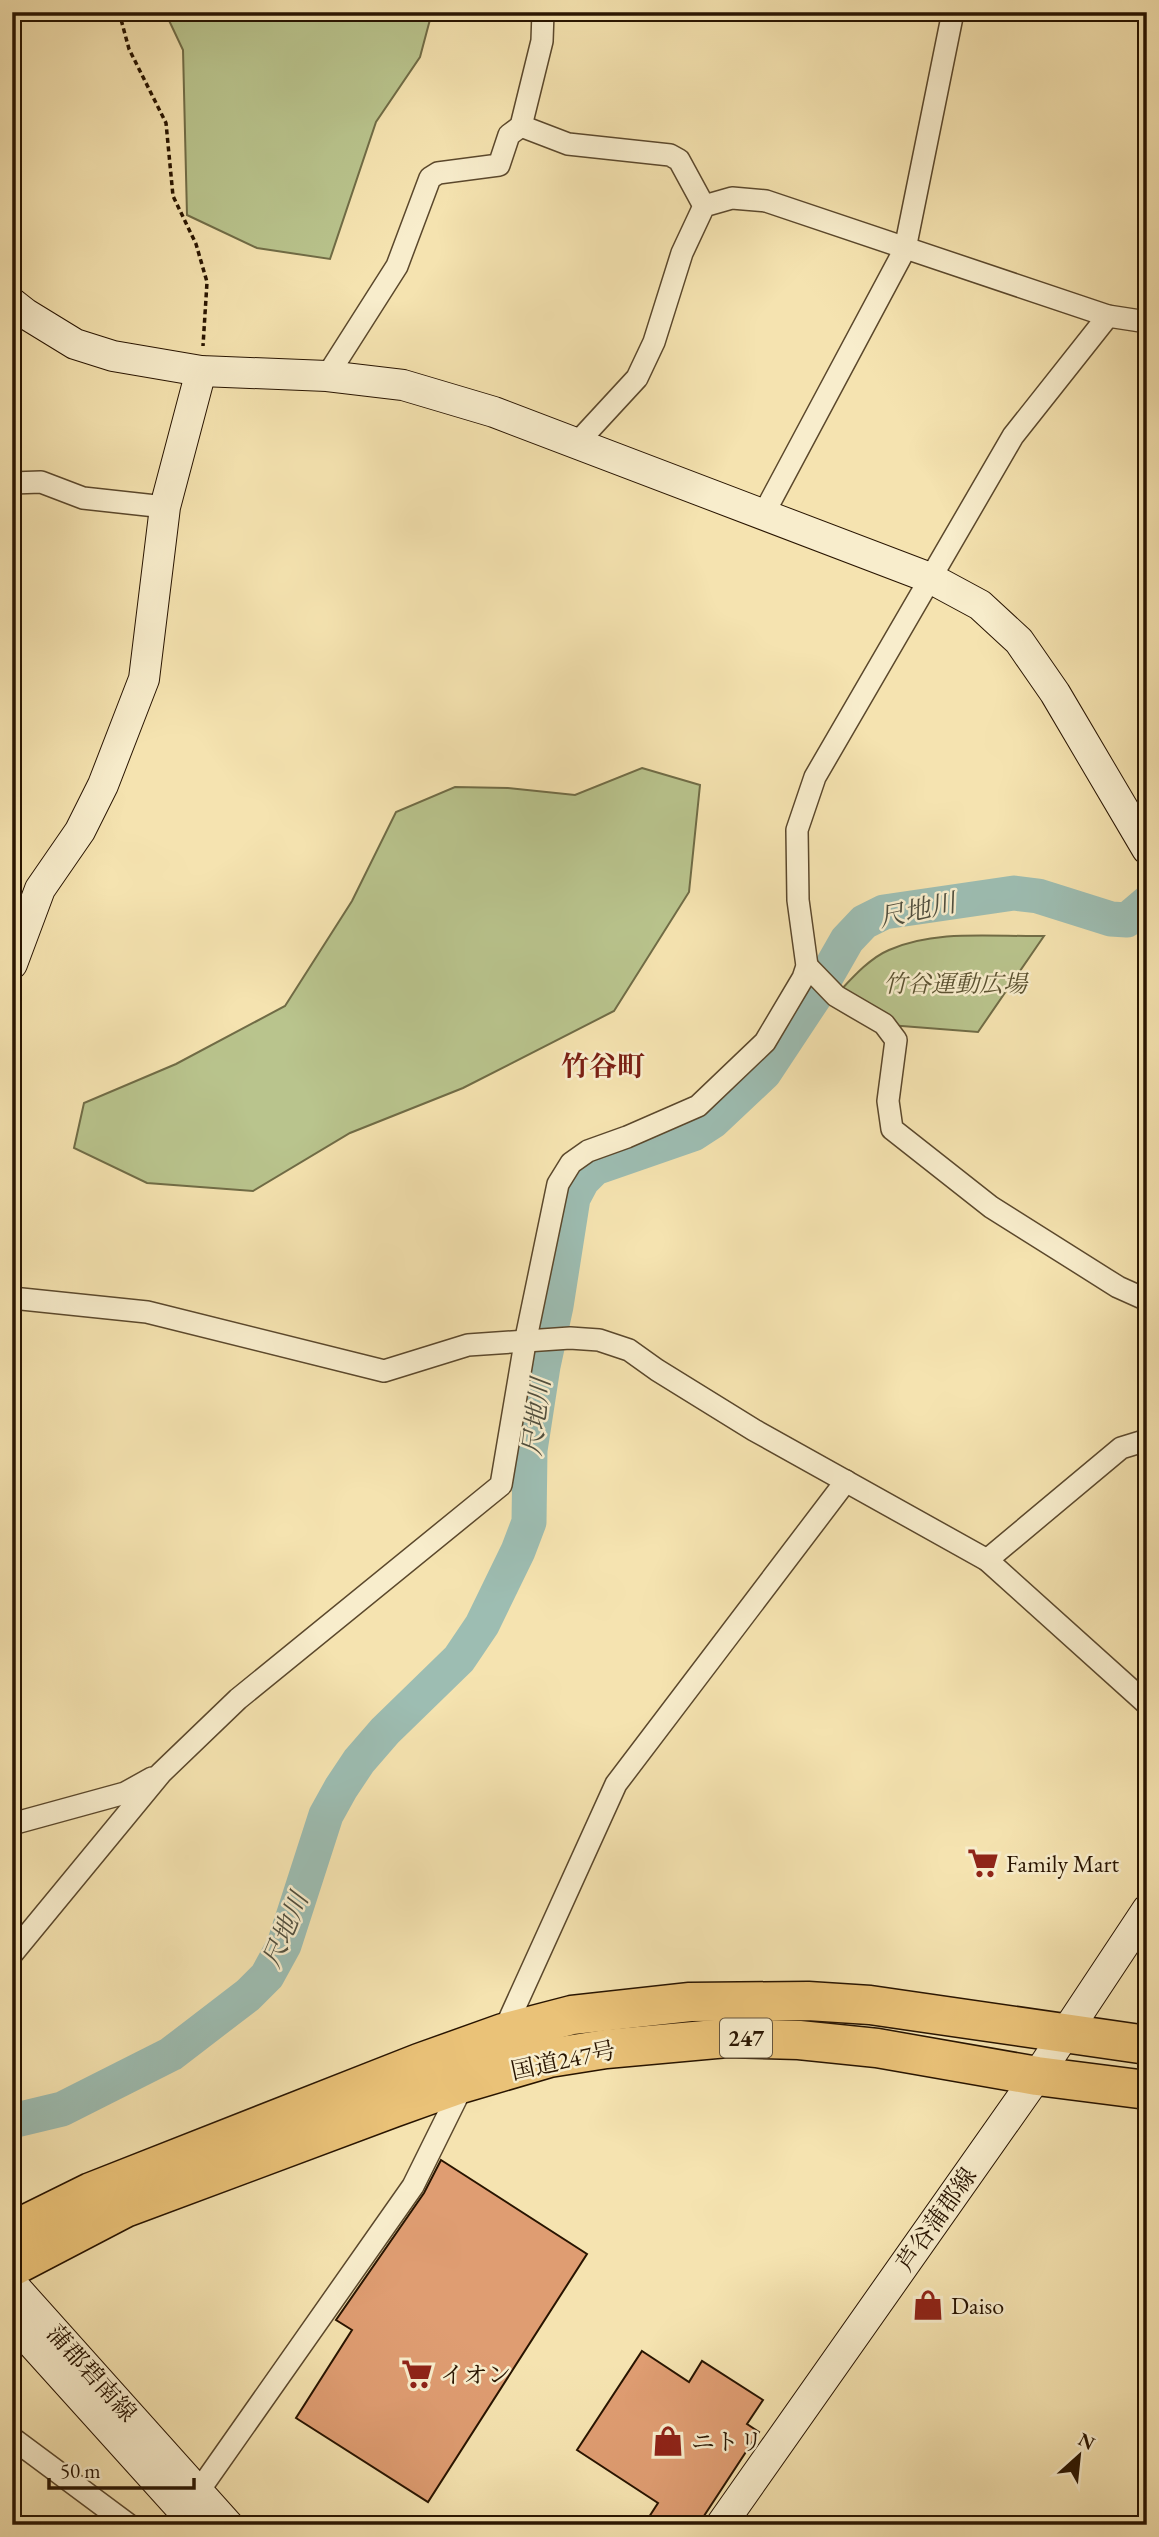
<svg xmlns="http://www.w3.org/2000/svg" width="1159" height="2537" font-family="'EB Garamond','Noto Serif JP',serif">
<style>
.green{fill:#b9c48d;stroke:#706c46;stroke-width:2}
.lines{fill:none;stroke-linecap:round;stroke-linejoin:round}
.river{stroke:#9dbdb2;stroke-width:35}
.building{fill:#df9d72;stroke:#281400;stroke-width:2}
.street-casing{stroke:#5b482c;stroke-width:24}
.secondary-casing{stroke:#281400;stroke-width:32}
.highway-casing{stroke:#281400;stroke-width:41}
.path{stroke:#281400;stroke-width:3.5;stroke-dasharray:5 3.5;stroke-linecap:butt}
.street{stroke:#f8edcc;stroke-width:21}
.secondary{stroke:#f8edcc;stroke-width:30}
.highway{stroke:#eac278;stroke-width:38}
.labels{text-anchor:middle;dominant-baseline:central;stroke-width:5;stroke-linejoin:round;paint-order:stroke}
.shield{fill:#f8edcc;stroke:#66553d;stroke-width:2}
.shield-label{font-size:23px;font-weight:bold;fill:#281400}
.park-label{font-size:24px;font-style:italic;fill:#5b5231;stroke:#f8edcc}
.poi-label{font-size:24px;fill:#281400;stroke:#f8edcc;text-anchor:start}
.street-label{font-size:24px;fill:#281400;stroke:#f8edcc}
.water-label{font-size:26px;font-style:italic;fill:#514f3e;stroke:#f8edcc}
.quarter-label{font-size:28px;font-weight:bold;fill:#7a1f14;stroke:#f8edcc}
</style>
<rect width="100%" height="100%" fill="#f5e3b0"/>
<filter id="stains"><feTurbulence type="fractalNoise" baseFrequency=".00286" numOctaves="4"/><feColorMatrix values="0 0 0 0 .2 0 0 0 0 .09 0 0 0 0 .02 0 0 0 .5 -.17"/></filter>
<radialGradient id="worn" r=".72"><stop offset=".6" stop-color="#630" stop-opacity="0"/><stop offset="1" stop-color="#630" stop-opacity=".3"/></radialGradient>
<g class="green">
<polygon points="165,12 432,12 420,57 376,122 330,259 257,248 187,215 183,50"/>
<polygon points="642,768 700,785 689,892 614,1011 463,1088 350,1133 253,1191 147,1183 74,1148 84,1103 176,1064 285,1006 352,901 396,812 455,787 508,788 575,795"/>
<path d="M1044,936l-66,96 -89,-7 -50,-33c14,-15 31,-34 50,-42 47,-21 105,-13 155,-14z"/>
</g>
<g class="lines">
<polyline class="river" points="12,2121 62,2109 171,2054 248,1995 267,1976 284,1945 326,1815 341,1788 359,1761 385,1731 459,1659 482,1625 518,1551 529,1522 530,1450 543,1366 556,1306 573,1198 582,1181 595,1168 693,1134 713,1121 764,1073 815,996 847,940 864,922 884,912 1014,893 1038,896 1111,919 1127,920 1147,903"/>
</g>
<g class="building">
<polygon points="441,2160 587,2254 428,2502 296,2418 352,2330 336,2320 424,2193"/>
<polygon points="642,2351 689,2382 702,2361 763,2400 747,2424 759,2432 698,2525 660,2525 649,2517 658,2503 577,2450"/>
</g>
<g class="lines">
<defs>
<g id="street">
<polyline points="521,126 568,144 670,155 679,160 704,206"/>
<polyline points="327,376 397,266 430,178 438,173 499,165 509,135 521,126 542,41 543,12"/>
<polyline points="577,443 637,378 654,342 682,253 704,206 732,198 766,201 1108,316 1147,322"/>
<polyline points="12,483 41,482 83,498 165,507"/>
<polyline points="763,515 905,249 953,12"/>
<polyline points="807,966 836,996 884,1024 896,1040 888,1101 892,1129 991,1207 1118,1287 1147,1300"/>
<polyline points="12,1298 147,1312 384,1371 468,1345 570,1338 599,1340 629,1350 657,1370 754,1430 987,1560 1147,1704"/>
<polyline points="987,1560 1121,1448 1147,1440"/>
<polyline points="12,1824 125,1793 152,1778"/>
<polyline points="12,1954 161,1773 238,1699 501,1485 525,1343 558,1184 571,1163 588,1151 627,1137 698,1106 765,1042 803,978 807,966 798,900 797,830 815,777 1013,436 1108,316"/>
<polyline points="503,2033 616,1784 846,1481"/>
<polyline points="12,2438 129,2525"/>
<polyline points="198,2492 413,2186 456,2099 457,2085"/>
</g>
<g id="secondary">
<polyline points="12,303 26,314 75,344 113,356 201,371 327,376 403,385 494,412 930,578 980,605 1019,641 1055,693 1147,849"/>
<polyline points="12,964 40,889 80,831 103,785 144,679 165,507 201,371"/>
<polyline points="12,2284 228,2525"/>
<polyline points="12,2321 196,2525"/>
<polyline points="721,2525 1037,2076 1147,1910"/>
</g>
<g id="highway">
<polyline points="12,2231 91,2192 419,2063 503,2033 572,2015 690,2002 808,2001 870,2005 1147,2045"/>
<polyline points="12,2267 125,2208 393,2108 457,2085 549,2058 606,2049 727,2038 799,2040 877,2048 1037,2076 1147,2090"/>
</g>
</defs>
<use href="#street" class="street-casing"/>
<use href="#secondary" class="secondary-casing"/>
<use href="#highway" class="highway-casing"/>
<polyline class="path" points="119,12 129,49 166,123 173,196 196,244 207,282 203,346"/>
<use href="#street" class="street"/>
<use href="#secondary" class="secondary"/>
<use href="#highway" class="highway"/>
</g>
<defs>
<symbol id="supermarket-bare" viewBox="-9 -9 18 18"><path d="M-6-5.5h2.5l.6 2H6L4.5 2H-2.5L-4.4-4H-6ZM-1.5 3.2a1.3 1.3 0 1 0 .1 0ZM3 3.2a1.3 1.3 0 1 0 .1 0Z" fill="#8f2418" stroke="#f8edcc" stroke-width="2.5" paint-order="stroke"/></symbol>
<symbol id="shop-bare" viewBox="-9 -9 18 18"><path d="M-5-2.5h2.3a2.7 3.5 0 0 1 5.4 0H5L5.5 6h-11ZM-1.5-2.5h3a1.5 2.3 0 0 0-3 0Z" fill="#8f2418" stroke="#f8edcc" stroke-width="2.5" paint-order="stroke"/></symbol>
</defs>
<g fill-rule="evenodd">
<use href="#supermarket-bare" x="961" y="1841" width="44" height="44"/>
<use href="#shop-bare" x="906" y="2283" width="44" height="44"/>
<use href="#supermarket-bare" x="395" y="2352" width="44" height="44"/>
<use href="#shop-bare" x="646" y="2419" width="44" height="44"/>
</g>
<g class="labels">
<rect class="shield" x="720" y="2018.5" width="52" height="39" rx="5"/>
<g class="shield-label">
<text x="746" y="2038">247</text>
</g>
<g class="park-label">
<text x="955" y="983">竹谷運動広場</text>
</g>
<g class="poi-label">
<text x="1006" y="1863">Family Mart</text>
<text x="951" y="2305">Daiso</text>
<text x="440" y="2374">イオン</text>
<text x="691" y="2441">ニトリ</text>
</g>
<g class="street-label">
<text transform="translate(563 2060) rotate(-12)">国道247号</text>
<text transform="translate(936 2219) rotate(-55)">芦谷蒲郡線</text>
<text transform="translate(92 2373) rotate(48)">蒲郡碧南線</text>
</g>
<g class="water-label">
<text transform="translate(917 910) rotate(-12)">尺地川</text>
<text transform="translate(536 1417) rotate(-83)">尺地川</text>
<text transform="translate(285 1930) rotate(-67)">尺地川</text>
</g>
<g class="quarter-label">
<text x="603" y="1066">竹谷町</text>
</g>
</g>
<rect width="1159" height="2537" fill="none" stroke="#f5e3b0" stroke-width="42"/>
<rect x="14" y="14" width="1131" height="2509" fill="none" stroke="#281400" stroke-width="3.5"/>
<rect x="21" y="21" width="1117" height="2495" fill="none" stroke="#281400" stroke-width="2"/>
<g transform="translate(1079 2456) rotate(27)" stroke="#f8edcc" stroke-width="5" paint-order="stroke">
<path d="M0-5L12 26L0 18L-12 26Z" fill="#281400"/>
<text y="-10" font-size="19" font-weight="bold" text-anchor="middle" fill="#281400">N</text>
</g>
<path d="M49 2478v10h145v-10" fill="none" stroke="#281400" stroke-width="3.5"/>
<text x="60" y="2478" font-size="21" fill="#281400" stroke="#f8edcc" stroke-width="5" paint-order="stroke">50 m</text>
<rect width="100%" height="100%" filter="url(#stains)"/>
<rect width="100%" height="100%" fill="url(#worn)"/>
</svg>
